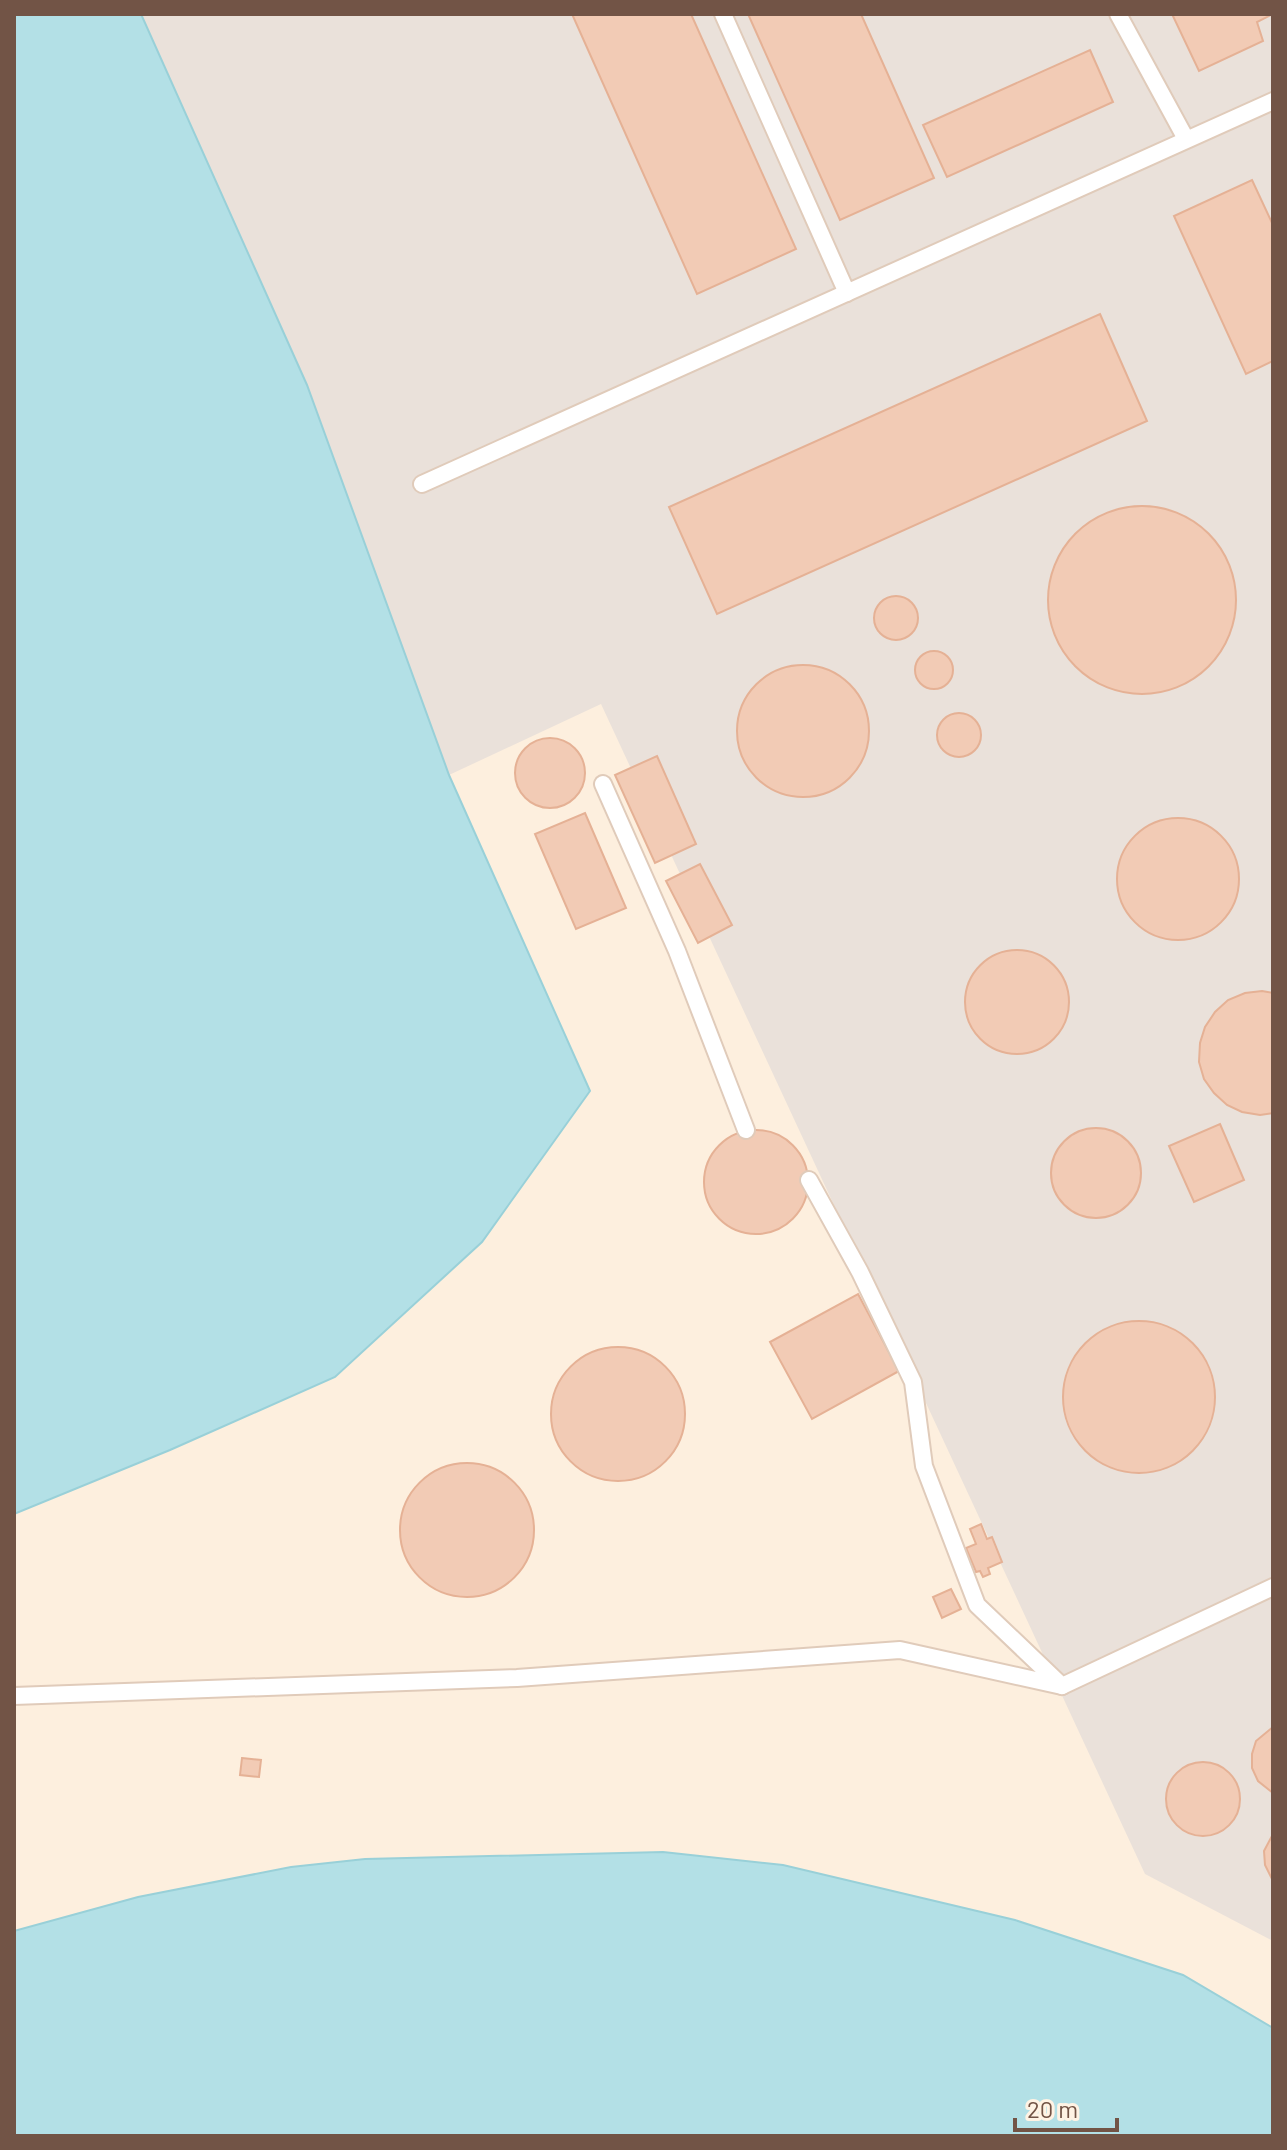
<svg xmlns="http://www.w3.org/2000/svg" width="1287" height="2150" font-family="Barlow,sans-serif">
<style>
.industrial{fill:#eae1da}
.water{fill:#b3e0e6;stroke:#99d0d8;stroke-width:2}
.building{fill:#f2cbb5;stroke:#e5b195;stroke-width:2}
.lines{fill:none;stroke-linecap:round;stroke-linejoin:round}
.lane-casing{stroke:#e0cbba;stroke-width:20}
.lane{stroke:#fff;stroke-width:16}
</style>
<rect width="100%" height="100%" fill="#fdefde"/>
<polygon class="industrial" points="141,14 1273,14 1273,1941 1145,1874 601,704 449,775 307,385"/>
<g class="water">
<polygon points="14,14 141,14 307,385 449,775 590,1091 482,1242 335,1377 170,1450 14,1514"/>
<polygon points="663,1852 783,1865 1015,1920 1183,1975 1273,2028 1273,2136 14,2136 14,1931 138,1897 291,1867 365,1859"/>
</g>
<g class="building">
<polygon points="572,14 691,14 796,249 697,294"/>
<polygon points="748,14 861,14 934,178 840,220"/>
<polygon points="1172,14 1273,14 1257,22 1263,41 1199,71"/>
<polygon points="1090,50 1113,102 947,177 923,125"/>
<polygon points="1252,180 1273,225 1273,361 1246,374 1174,216"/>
<polygon points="1100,314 1147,421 717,614 669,507"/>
<circle cx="1142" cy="600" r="94"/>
<circle cx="896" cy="618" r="22"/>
<circle cx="934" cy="670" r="19"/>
<circle cx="803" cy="731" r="66"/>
<circle cx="959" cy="735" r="22"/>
<circle cx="550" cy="773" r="35"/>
<polygon points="657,756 696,844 655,863 615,775"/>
<polygon points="585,813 626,908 576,929 535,834"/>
<circle cx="1178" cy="879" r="61"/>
<polygon points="700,864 732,925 698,943 666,881"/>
<circle cx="1017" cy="1002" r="52"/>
<polygon points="1262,991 1273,993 1273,1113 1260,1115 1242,1112 1227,1105 1214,1093 1204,1079 1199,1062 1200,1043 1205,1027 1215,1012 1228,1000 1245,993"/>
<polygon points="1220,1124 1244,1180 1194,1202 1169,1146"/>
<circle cx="1096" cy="1173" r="45"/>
<circle cx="756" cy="1182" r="52"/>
<polygon points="858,1294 899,1371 812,1419 770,1342"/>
<circle cx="1139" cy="1397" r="76"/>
<circle cx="618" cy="1414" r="67"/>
<circle cx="467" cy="1530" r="67"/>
<polygon points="981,1524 987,1539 992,1537 1002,1562 988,1568 990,1574 983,1577 980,1571 976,1572 966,1548 976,1544 970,1529"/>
<polygon points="951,1589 961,1609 942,1618 933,1597"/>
<polygon points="1273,1727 1273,1793 1258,1781 1252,1768 1252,1754 1256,1741"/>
<polygon points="242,1758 261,1760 259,1777 240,1775"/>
<circle cx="1203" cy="1799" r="37"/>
<polygon points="1273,1834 1273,1881 1265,1865 1264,1851"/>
</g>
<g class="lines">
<defs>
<g id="lane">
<polyline points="723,14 847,293"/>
<polyline points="1118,14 1186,139"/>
<polyline points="422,484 1273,101"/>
<polyline points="603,784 677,951 746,1130"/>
<polyline points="809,1180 860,1272 913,1382 924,1466 977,1605 1062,1686 1273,1587"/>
<polyline points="14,1696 517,1678 900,1650 1062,1686"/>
</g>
</defs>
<use href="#lane" class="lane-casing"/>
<use href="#lane" class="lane"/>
</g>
<rect width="1287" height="2150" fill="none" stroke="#725446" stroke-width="32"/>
<path d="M1015 2118v12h102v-12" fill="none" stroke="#725446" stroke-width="4"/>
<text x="1027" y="2118" font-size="24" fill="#725446" stroke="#fff3e4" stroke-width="6" paint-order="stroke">20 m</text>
</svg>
